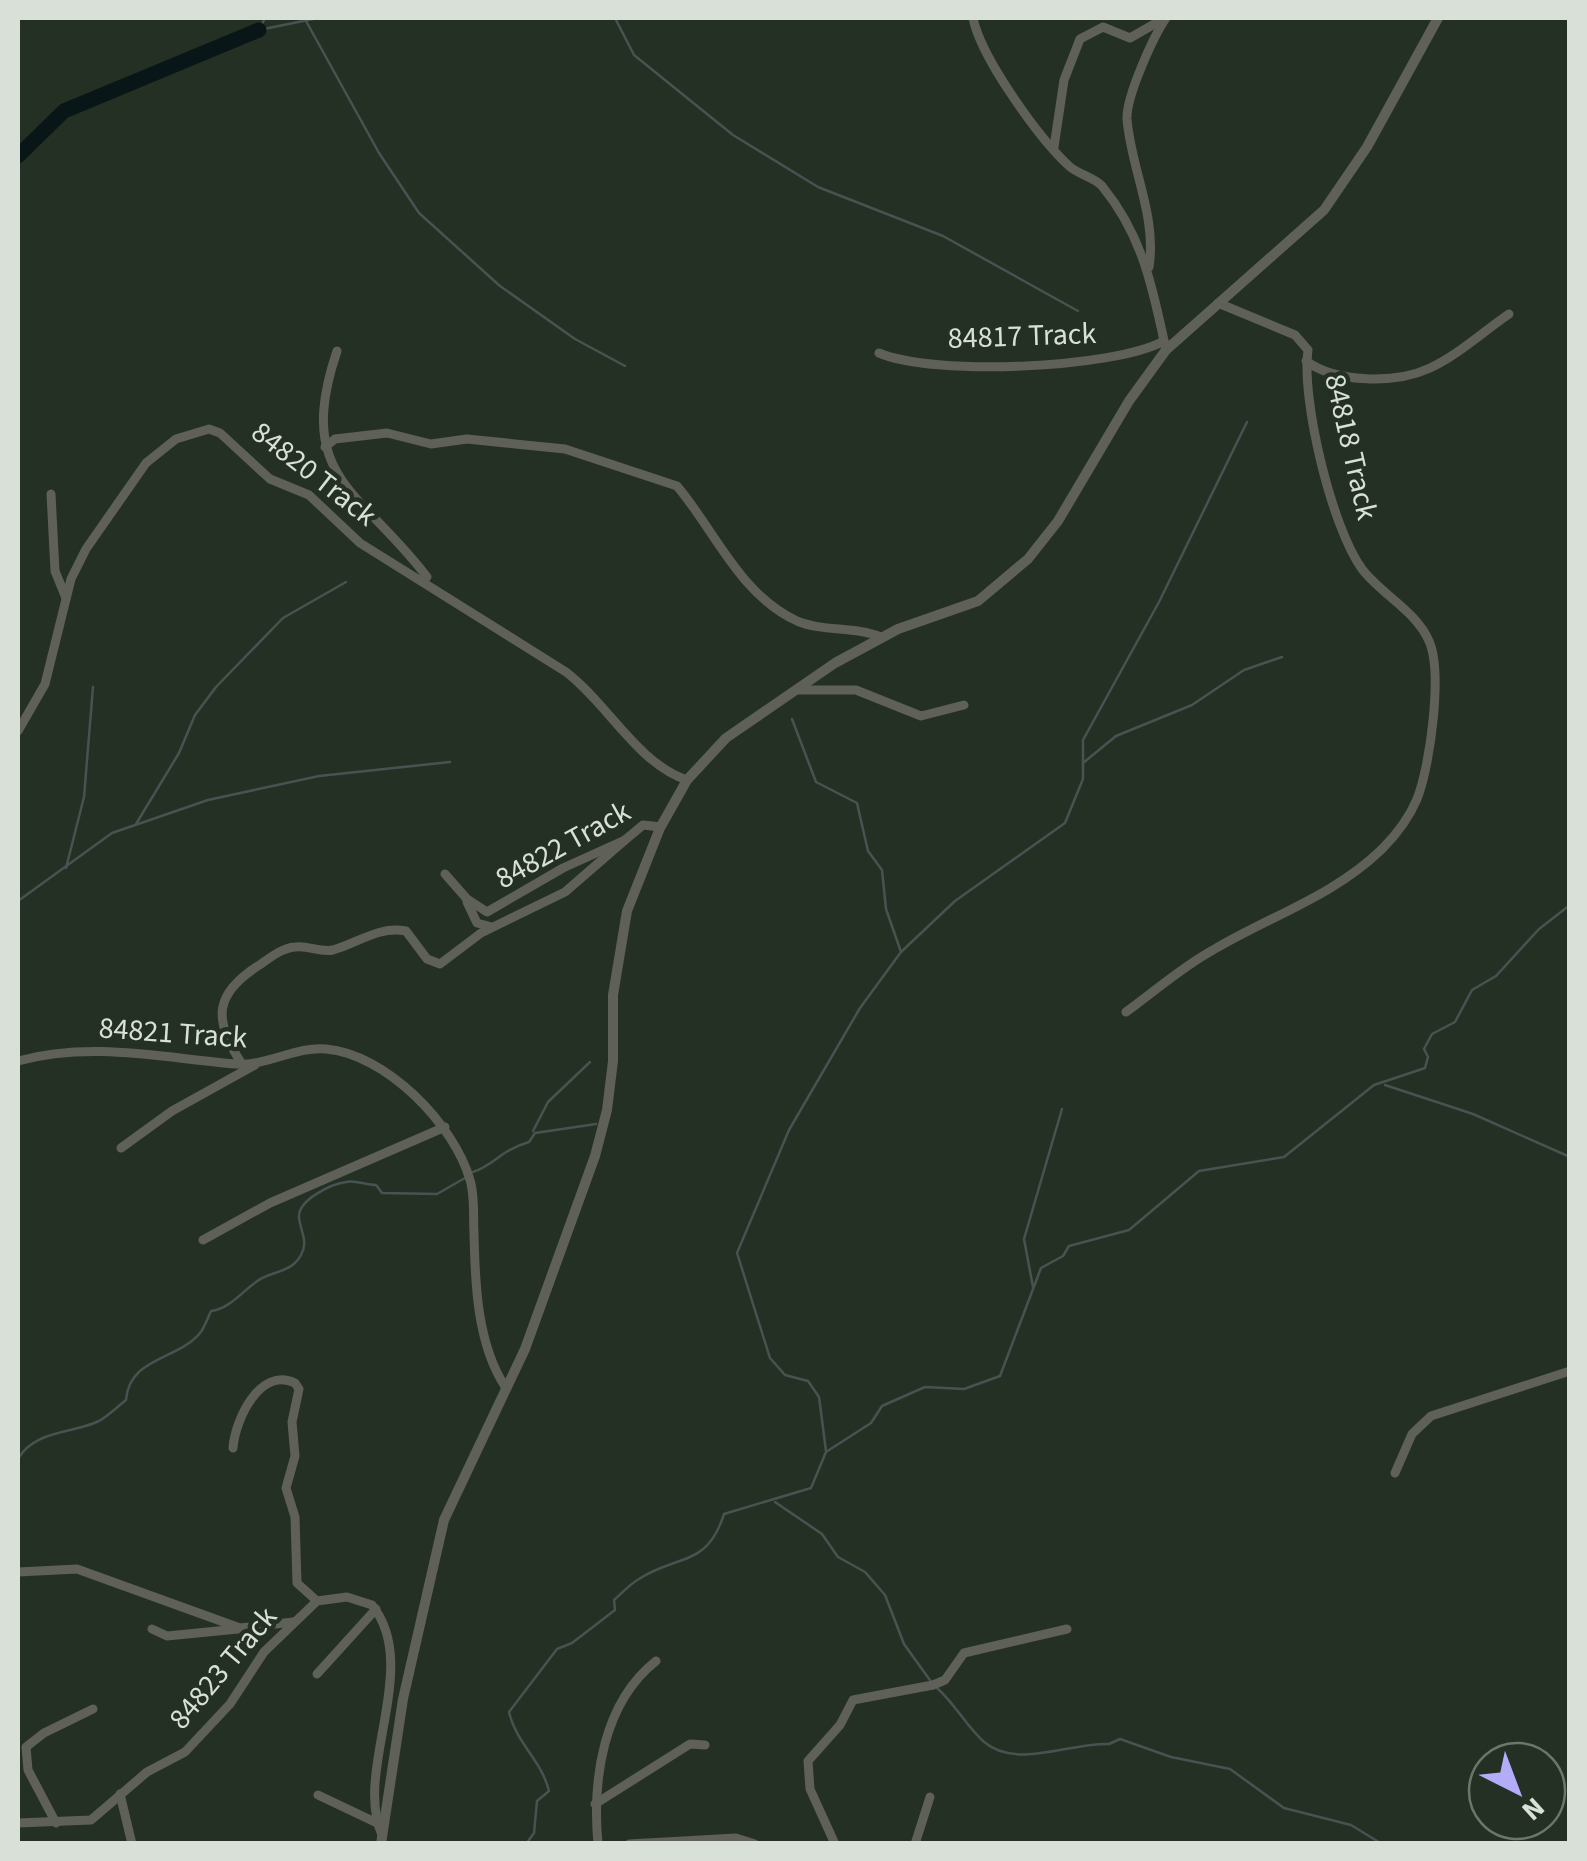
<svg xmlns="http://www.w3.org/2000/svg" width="1587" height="1861" font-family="'Source Sans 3',sans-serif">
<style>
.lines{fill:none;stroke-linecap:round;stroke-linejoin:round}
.stream{stroke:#475351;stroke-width:2.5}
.river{stroke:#081617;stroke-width:15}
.minor{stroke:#5f6058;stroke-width:9}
.tertiary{stroke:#5f6058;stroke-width:10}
.labels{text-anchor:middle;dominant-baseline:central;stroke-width:9;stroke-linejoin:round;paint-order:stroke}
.street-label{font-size:30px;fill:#d9e0d8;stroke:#243024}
</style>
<rect width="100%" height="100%" fill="#243024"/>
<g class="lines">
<g class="stream">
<polyline points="615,18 634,55 733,135 818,187 943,236 1078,311"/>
<polyline points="306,21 379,153 419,213 500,286 575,339 625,366"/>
<polyline points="259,30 318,18"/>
<polyline points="259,30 265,18"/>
<polyline points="792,719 816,782 857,803 868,851 882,870 886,909 901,952"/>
<polyline points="1083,763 1116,736 1192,705 1244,670 1282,657"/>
<polyline points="136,824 179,753 195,715 216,687 283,618 346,582"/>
<polyline points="66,868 84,797 93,687"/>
<polyline points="18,901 112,833 208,800 319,776 450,762"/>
<polyline points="1385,1085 1473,1114 1570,1157"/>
<polyline points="533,1131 548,1102 590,1062"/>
<path d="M473,1172c23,-8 26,-21 56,-30l6,-9 61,-9"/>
<polyline points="1033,1287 1024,1239 1062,1109"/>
<polyline points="826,1451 819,1397 808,1381 785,1375 770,1358 737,1253 789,1130 860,1008 901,952 955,901 1065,823 1083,779 1083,740 1159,602 1247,422"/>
<path d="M18,1459c16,-29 54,-25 81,-38 9,-5 18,-14 27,-21 3,-43 52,-40 74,-67 5,-6 8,-16 11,-22 18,-2 31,-19 45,-29 13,-11 35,-8 45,-27 8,-14 -1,-24 -2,-38 -1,-17 32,-33 47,-35 10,-2 20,3 30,3l6,8 55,1 28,-16"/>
<polyline points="775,1502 822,1534 838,1557 865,1572 885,1595 904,1644 932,1683"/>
<path d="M937,1688c19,17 30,39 47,54 34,28 86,0 125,2l11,-5 51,18 59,12 54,39 67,17 31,19"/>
<path d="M526,1844l8,-11 3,-32 12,-10c-7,-30 -33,-48 -40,-79l48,-63 15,-6 43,-33 -1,-10c8,-7 16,-16 25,-21 38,-25 68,-11 85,-65l87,-26 15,-36 45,-29 11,-17 43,-19 39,2 36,-13 41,-108 22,-12 6,-10 60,-16 70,-59 85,-14 90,-72 51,-17 3,-11 -4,-8 8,-15 23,-12 17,-32 24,-14 43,-47 31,-24"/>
</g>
<polyline class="river" points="18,156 64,111 259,30"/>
<g class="minor">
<path d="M973,18c8,40 66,120 96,148 10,9 25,11 33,20 41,50 51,103 64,164"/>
<polyline points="1054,147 1064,80 1080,39 1103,27 1130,38 1163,19"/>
<path d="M1149,267c8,-51 -18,-98 -22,-148 -1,-22 26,-82 39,-101"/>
<path d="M337,351c-43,127 24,139 90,226"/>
<path d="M879,353c53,23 233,16 285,-12"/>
<path d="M1306,361c30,22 90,23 124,7 28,-13 54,-37 79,-54"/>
<path d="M325,447l10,-8 52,-6 44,11 36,-5 98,10 112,37c38,45 63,109 120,135 26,11 57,5 84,16"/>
<polyline points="51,494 55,571 66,598"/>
<polyline points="798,690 856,690 921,716 964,705"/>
<path d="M18,731l27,-47 26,-105 15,-30 60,-86 30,-24 33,-10 11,4 50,46 39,16 51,48 206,129c42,32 72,92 121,108"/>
<polyline points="445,874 467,899 487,912 563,868 625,840 643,825 661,827"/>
<polyline points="467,902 477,923 492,927"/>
<path d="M1126,1012c29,-21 56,-45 87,-62 57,-34 121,-54 169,-101 14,-14 27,-31 35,-50 13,-32 26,-127 12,-158 -13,-30 -47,-46 -67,-72 -30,-41 -61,-169 -54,-219l-13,-15 -77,-32"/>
<path d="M18,1061c73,-20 145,-3 218,3 32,2 60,-18 90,-15 60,5 128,75 144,131 5,16 3,36 4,53 1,50 3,112 32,155"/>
<path d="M242,1064c-30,-45 -28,-71 19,-100 10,-7 21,-16 34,-17 13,-2 25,6 38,3 25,-7 45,-24 73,-19l21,28 13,5 41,-31 84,-41 60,-52"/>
<polyline points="121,1148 172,1111 255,1065"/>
<polyline points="203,1240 270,1203 445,1127"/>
<path d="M233,1448c2,-28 27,-82 62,-65l4,6 -7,33 3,34 -9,32 9,29 2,66 20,18"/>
<polyline points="1395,1473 1412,1434 1431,1416 1570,1371"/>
<polyline points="18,1572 77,1569 240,1628 293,1622"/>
<polyline points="152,1629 167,1636 238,1629"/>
<polyline points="317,1674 376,1609"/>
<polyline points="120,1794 132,1844"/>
<polyline points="318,1795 377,1823"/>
<polyline points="595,1804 690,1744 705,1745"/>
<path d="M18,1823l73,-3 56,-48 38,-20 45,-48 34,-52 53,-51 30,-4 25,8c50,62 -19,165 10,230"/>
<polyline points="56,1823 28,1770 26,1747 44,1733 93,1709"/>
<path d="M598,1844c-6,-65 5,-141 58,-183"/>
<polyline points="629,1844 736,1838 755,1844"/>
<polyline points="835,1844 810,1789 808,1761 840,1725 853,1700 933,1685 945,1680 964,1653 1067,1629"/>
<polyline points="915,1844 930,1797"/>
</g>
<polyline class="tertiary" points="381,1844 403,1699 444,1520 525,1349 595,1156 607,1110 613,1061 613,995 627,911 660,828 687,780 726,738 835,663 898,629 978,601 1028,559 1058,521 1129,401 1166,350 1324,210 1367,147 1438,18"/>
</g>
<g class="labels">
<g class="street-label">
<text transform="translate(1022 336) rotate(-2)">84817 Track</text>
<text transform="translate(1351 447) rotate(77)">84818 Track</text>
<text transform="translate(314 474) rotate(38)">84820 Track</text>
<text transform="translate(563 845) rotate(-29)">84822 Track</text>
<text transform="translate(173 1033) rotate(4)">84821 Track</text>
<text transform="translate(223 1668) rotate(-50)">84823 Track</text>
</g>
</g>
<rect width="1587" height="1861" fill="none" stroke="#d9e0d8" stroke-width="40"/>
<g transform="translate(1517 1791) rotate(138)"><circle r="48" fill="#243024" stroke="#6c766c" stroke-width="2.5"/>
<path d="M0-8L18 38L0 25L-18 38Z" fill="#b4acf9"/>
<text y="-15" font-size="28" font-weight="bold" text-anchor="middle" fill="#d9e0d8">N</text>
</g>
</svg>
